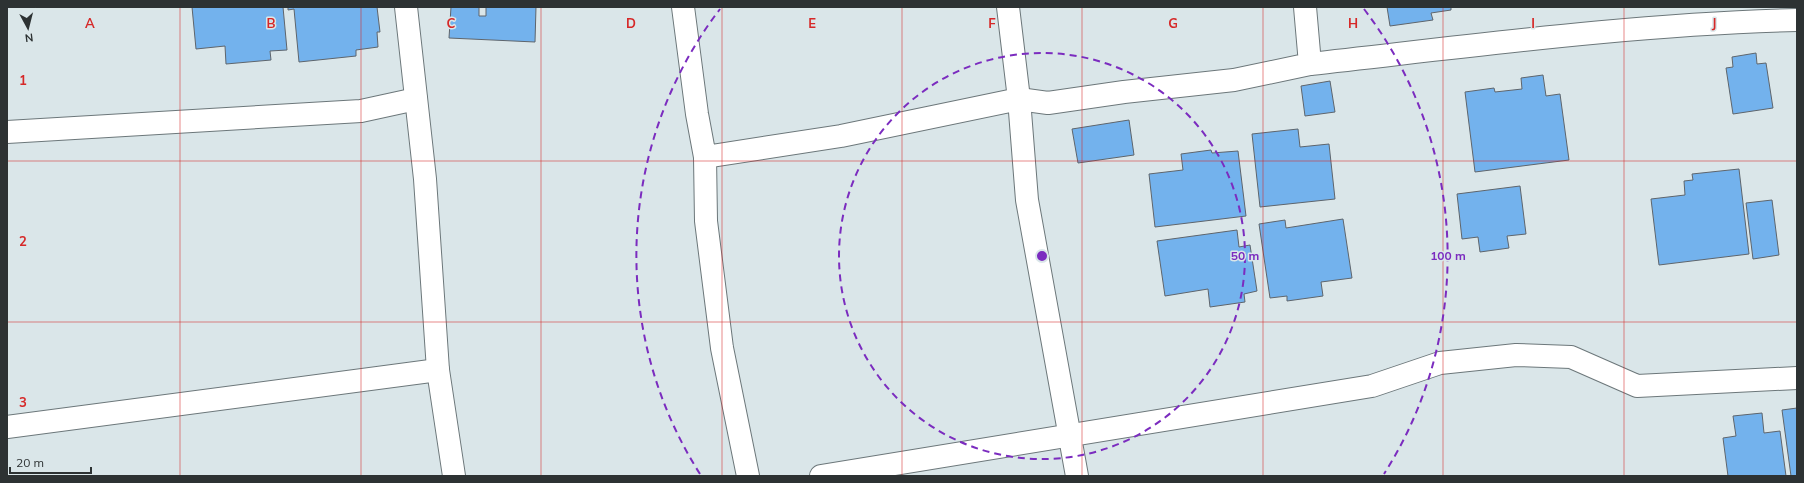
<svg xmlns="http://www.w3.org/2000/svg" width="1804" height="483" font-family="Mulish,sans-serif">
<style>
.building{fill:#73b2ed;stroke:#5e656c}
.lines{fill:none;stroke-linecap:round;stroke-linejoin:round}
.minor-casing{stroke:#6c777a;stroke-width:24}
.minor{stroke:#fff;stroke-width:22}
.grid{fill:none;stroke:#d62828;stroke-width:1;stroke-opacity:0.55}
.ring{fill:none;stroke:#7b2cbf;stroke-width:2;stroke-dasharray:7 5}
.grid-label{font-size:13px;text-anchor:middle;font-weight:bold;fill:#d62828;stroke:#dae6e9;stroke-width:3;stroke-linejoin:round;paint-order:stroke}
.centre{fill:#7b2cbf;stroke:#dae6e9;stroke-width:2}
.ring-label{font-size:12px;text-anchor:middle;font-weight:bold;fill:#7b2cbf;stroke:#dae6e9;stroke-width:3;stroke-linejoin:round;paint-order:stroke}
</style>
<rect width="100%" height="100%" fill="#dae6e9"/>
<g class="building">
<polygon points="192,7 283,7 287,50 270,51 271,60 226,64 225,46 196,49"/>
<polygon points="288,7 377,7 380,32 377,32 378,47 356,50 356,56 299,62 294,9 288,10"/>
<polygon points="451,7 479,7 479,16 486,16 486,7 536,7 535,42 449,38"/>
<polygon points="1387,7 1451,7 1451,10 1431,13 1433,20 1390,26"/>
<polygon points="1756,53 1757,64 1766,63 1773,108 1733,114 1726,68 1733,67 1732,57"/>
<polygon points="1543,75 1546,96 1560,94 1569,160 1475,172 1465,92 1494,88 1495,92 1522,89 1521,78"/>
<polygon points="1330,81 1335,112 1305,116 1301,86"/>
<polygon points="1129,120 1134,155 1078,163 1072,129"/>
<polygon points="1298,129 1300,147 1329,144 1335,199 1260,207 1252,134"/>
<polygon points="1211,150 1212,153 1238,151 1246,216 1155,227 1149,174 1183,170 1181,154"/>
<polygon points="1739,169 1749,254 1659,265 1651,199 1685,195 1684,181 1693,180 1692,174"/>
<polygon points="1520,186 1526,234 1507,236 1509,248 1480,252 1478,237 1462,239 1457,194"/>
<polygon points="1772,200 1779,255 1753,259 1746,203"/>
<polygon points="1343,219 1352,278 1321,282 1323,296 1287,301 1287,296 1270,298 1259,224 1285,220 1286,228"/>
<polygon points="1237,230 1239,247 1250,245 1257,291 1244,294 1245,302 1210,307 1208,289 1165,296 1157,241"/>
<polygon points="1797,408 1797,476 1791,476 1782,410"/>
<polygon points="1762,413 1764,433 1780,431 1786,476 1728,476 1723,438 1736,436 1733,416"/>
</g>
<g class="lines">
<defs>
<g id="minor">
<polyline points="406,7 425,179 438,370 454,476"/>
<polyline points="683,7 697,114 705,157 841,136 1019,99 1048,103 1124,92 1234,80 1310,64 1305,7"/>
<polyline points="1008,7 1019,99 1027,200 1077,476"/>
<path d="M1310,64c162,-18 324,-40 487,-44"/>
<polyline points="7,132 361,111 416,99"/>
<polyline points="705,157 706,221 722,348 748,476"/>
<polyline points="7,427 438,370"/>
<polyline points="821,476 1372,386 1440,363 1516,355 1571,357 1637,386 1797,378"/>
</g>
</defs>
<use href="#minor" class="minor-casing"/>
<use href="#minor" class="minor"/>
</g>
<path class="grid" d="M180,7v469M361,7v469M541,7v469M722,7v469M902,7v469M1082,7v469M1263,7v469M1443,7v469M1624,7v469M7,161h1790M7,322h1790"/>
<g class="ring">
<circle cx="1042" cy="256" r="203"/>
<path d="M700 474A406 406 0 0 1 720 9M1364 9A406 406 0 0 1 1384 474"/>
</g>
<g class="grid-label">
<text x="90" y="28">A</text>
<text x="271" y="28">B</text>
<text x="451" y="28">C</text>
<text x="631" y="28">D</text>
<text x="812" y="28">E</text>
<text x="992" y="28">F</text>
<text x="1173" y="28">G</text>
<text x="1353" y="28">H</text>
<text x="1533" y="28">I</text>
<text x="1714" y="28">J</text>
<text x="23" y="85">1</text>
<text x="23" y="246">2</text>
<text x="23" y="407">3</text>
</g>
<circle cx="1042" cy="256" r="6" class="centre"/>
<g class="ring-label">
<text x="1245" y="260">50 m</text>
<text x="1448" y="260">100 m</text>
</g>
<rect width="1804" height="483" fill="none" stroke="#2d3233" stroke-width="16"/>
<g transform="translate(28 28) rotate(173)" stroke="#dae6e9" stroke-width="3" paint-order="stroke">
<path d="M0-3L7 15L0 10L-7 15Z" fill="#2d3233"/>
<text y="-6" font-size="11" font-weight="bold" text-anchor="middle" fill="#2d3233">N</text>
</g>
<path d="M10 467v6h81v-6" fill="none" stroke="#2d3233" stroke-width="2"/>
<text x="16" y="467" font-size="12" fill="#2d3233" stroke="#dae6e9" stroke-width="3" paint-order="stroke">20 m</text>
</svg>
